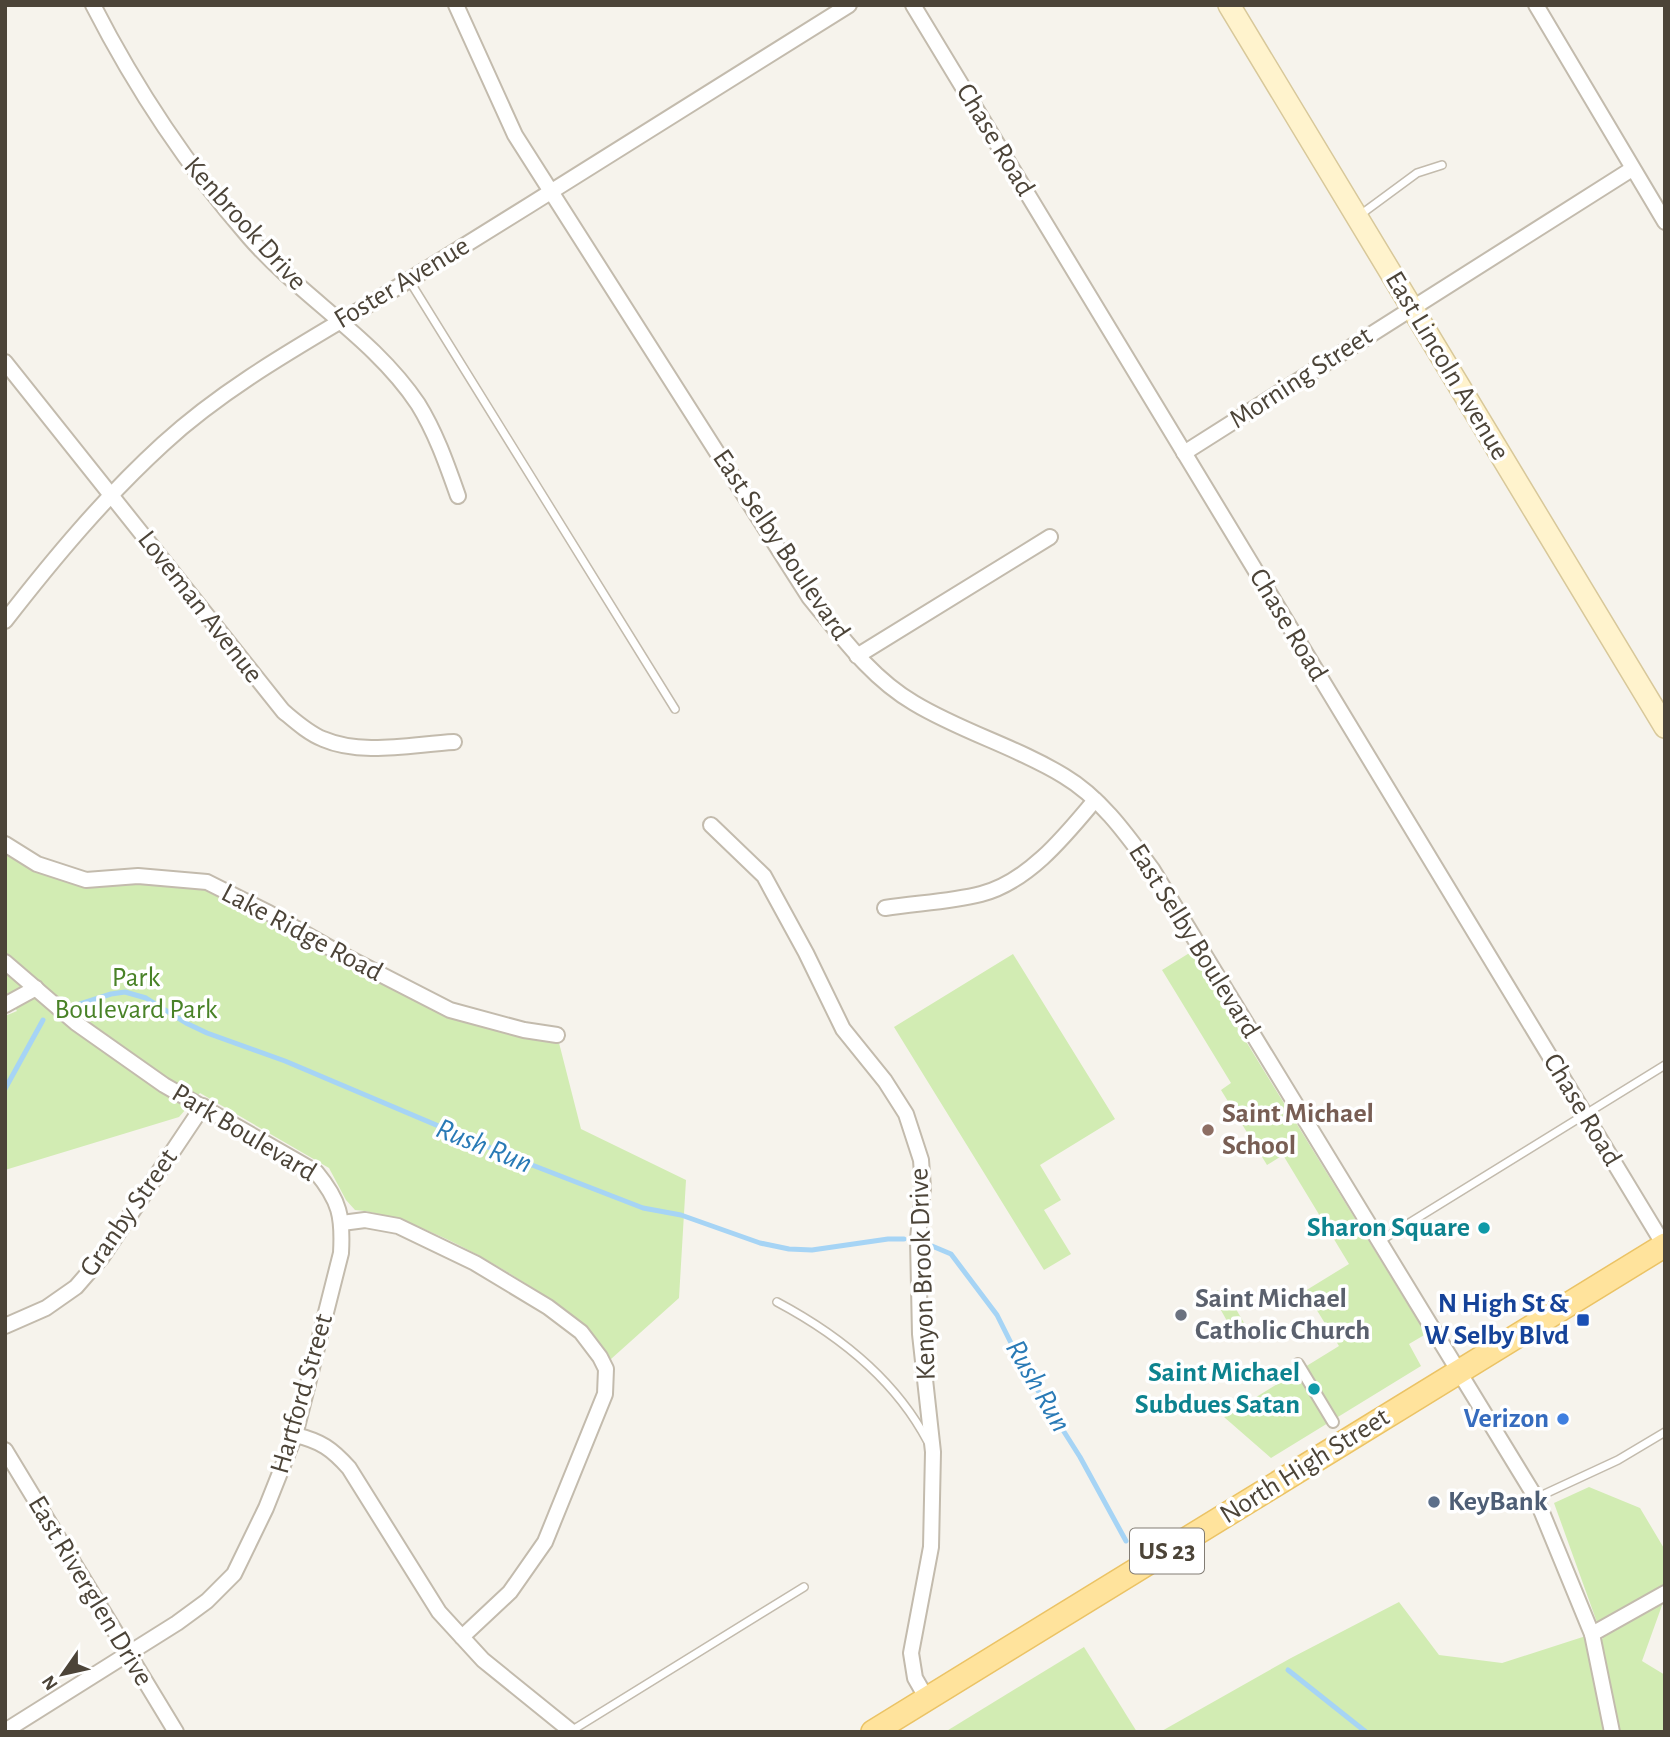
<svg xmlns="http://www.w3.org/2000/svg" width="1670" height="1737" font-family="'Alegreya Sans',sans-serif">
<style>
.green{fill:#d2ecb3}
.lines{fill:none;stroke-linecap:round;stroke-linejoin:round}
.stream{stroke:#a6d4f5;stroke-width:5}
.service-casing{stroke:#c3bbad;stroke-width:10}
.pedestrian-casing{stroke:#c3bbad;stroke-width:14}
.minor-casing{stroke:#c3bbad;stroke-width:18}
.secondary-casing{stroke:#d8c89a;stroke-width:24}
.primary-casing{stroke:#ebc365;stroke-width:26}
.service{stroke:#fff;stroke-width:7}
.pedestrian{stroke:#fff;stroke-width:10}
.minor{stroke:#fff;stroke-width:14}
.secondary{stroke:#fff3cd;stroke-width:21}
.primary{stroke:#ffe39c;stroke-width:23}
.education-dot{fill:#8d6e63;stroke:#fff;stroke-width:2.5}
.culture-dot{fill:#0f9aa8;stroke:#fff;stroke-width:2.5}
.worship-dot{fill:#6b7280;stroke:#fff;stroke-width:2.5}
.transit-dot{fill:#1a4fb4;stroke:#fff;stroke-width:2.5}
.shop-dot{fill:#3f7fe0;stroke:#fff;stroke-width:2.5}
.service-dot{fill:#5c6f8a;stroke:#fff;stroke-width:2.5}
.labels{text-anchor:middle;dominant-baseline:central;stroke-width:7;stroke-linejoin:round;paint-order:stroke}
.shield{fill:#fff;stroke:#827c74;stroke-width:2}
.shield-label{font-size:26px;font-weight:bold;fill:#4c4438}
.street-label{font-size:28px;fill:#4c4438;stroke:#fff}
.park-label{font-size:28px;fill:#498227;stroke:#fff}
.education-label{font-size:28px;font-weight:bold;fill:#785e54;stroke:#fff;text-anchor:start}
.culture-label{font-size:28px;font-weight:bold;fill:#0d838f;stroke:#fff;text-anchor:end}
.worship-label{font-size:28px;font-weight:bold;fill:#5b616d;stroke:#fff;text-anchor:start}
.transit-label{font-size:28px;font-weight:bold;fill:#164399;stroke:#fff;text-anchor:end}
.shop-label{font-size:28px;font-weight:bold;fill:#366cbe;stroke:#fff;text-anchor:end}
.service-label{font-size:28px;font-weight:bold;fill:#4e5e75;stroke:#fff;text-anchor:start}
.water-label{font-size:30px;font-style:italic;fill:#297ab6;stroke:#fff}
</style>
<rect width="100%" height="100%" fill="#f6f3ec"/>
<g class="green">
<path d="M5,844l81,36 121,2 259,133 91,20 24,94 105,51 -7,118 -68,61c-6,-8 -12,-18 -20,-25 -48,-47 -169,-119 -236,-124l-9,-10 -17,-32 -129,-75 -21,24 -174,53v-154l12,-5 -12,-18z"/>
<polygon points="1191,952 1426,1334 1409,1344 1421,1366 1271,1458 1224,1417 1339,1346 1305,1291 1349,1264 1283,1155 1267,1165 1221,1090 1231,1083 1162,970"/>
<polygon points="1013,954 1115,1119 1040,1165 1061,1200 1044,1210 1071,1254 1044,1270 894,1027"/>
<polygon points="1218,1290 1227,1306 1233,1304 1247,1328 1237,1334 1239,1338 1237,1339 1212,1294"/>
<polygon points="1589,1487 1640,1508 1665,1550 1665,1597 1642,1661 1665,1675 1665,1732 1160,1732 1291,1658 1399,1602 1439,1655 1502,1663 1592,1634 1603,1639 1554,1503"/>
<polygon points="1084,1647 1137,1732 945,1732"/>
</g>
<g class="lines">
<g class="stream">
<polyline points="80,1004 111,994 125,992 146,998 186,1023 207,1033 285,1061 514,1158 643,1208 681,1215 760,1243 789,1249 812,1250 888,1239 904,1239"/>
<polyline points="5,1089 43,1020"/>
<polyline points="932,1246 951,1254 997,1315 1023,1367 1080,1457 1126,1541"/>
<polyline points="1288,1670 1366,1732"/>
</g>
<defs>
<g id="service">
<polyline points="1360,215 1417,173 1442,165"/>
<polyline points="409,280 675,709"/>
<polyline points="1380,1241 1665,1065"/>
<path d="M777,1302c62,33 118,77 151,140"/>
<polyline points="1536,1498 1618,1460 1665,1432"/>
<polyline points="571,1731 804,1587"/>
</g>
<polyline id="pedestrian" points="1298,1364 1333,1422"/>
<g id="minor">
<path d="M93,5c43,84 94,161 156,232 52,60 125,101 169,167 18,29 29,61 40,92"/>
<path d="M456,5l59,130 294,462c32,39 62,81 105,106 48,29 103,44 150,73 37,22 63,59 88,93l384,629 56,136 20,98"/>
<polyline points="913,5 1664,1245"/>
<polyline points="1536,5 1665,222"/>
<path d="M5,362l278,349c12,10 25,22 40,28 39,17 90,5 131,3"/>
<polyline points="1184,453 1632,169"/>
<path d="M5,621c49,-63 99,-123 158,-177 73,-67 163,-112 246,-164 147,-91 293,-183 440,-275"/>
<polyline points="857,656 1050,537"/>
<polyline points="711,825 764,876 806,953 843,1029 885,1081 906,1114 921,1160 923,1188 918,1239 920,1334 933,1452 931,1547 911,1653 915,1678 927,1699"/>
<polyline points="5,844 37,864 86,880 138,876 207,882 269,913 339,953 450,1010 524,1030 557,1035"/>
<path d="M885,908c31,-5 65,-6 96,-14 47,-12 84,-58 114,-94"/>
<path d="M5,962l71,61 88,62 152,87c24,29 27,45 25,81l-46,182 -29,73 -32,66 -27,27 -30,22 -172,108"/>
<polyline points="5,1005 36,988"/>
<polyline points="342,1223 365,1220 398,1226 475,1263 548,1307 581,1332 600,1357 606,1369 605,1394 545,1542 510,1592 462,1637"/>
<polyline points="5,1326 46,1308 76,1287 102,1257 203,1106"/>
<path d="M295,1435c26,6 37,14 54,33l90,144 44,48 89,72"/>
<polyline points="5,1450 176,1732"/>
<polyline points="1592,1634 1665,1593"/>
</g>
<polyline id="secondary" points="1229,5 1665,727"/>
<polyline id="primary" points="873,1732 1665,1245"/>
</defs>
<use href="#service" class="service-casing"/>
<use href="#pedestrian" class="pedestrian-casing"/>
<use href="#minor" class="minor-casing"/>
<use href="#secondary" class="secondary-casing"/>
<use href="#primary" class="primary-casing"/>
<use href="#service" class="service"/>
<use href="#pedestrian" class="pedestrian"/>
<use href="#minor" class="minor"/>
<use href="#secondary" class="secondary"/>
<use href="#primary" class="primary"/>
</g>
<circle class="education-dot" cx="1208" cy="1130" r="7"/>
<g class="culture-dot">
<circle cx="1484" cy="1228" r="7"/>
<circle cx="1314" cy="1389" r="7"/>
</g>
<circle class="worship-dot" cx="1181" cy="1315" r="7"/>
<rect class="transit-dot" x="1576" y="1313" width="14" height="14" rx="3.5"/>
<circle class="shop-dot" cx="1563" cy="1419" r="7"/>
<circle class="service-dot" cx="1434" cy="1502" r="7"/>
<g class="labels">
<rect class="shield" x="1130" y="1528.5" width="74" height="45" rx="5"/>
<g class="shield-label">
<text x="1167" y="1551">US 23</text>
</g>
<g class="street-label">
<text transform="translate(995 140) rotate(59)">Chase Road</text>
<text transform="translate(245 224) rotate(48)">Kenbrook Drive</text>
<text transform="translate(402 283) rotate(-31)">Foster Avenue</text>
<text transform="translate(1447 366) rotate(59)">East Lincoln Avenue</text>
<text transform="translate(1301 378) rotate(-33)">Morning Street</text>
<text transform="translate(781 545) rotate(56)">East Selby Boulevard</text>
<text transform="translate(200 607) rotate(52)">Loveman Avenue</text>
<text transform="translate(1288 625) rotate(59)">Chase Road</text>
<text transform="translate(302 933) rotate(28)">Lake Ridge Road</text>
<text transform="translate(1194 941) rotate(58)">East Selby Boulevard</text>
<text transform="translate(1582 1110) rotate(59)">Chase Road</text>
<text transform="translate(244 1133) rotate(31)">Park Boulevard</text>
<text transform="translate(129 1213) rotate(-55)">Granby Street</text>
<text transform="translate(923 1274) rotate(-92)">Kenyon Brook Drive</text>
<text transform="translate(302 1394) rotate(-74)">Hartford Street</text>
<text transform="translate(1305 1466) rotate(-32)">North High Street</text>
<text transform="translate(90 1591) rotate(59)">East Riverglen Drive</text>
</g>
<g class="park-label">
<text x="136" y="978">Park<tspan x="136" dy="32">Boulevard Park</tspan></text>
</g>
<g class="education-label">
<text x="1222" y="1114">Saint Michael<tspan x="1222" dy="32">School</tspan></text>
</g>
<g class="culture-label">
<text x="1470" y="1228">Sharon Square</text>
<text x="1300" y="1373">Saint Michael<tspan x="1300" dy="32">Subdues Satan</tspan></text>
</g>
<g class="worship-label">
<text x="1195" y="1299">Saint Michael<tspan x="1195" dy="32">Catholic Church</tspan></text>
</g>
<g class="transit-label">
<text x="1569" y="1304">N High St &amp;<tspan x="1569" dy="32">W Selby Blvd</tspan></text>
</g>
<g class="shop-label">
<text x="1549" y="1419">Verizon</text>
</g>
<g class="service-label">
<text x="1448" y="1502">KeyBank</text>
</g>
<g class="water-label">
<text transform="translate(484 1146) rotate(22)">Rush Run</text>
<text transform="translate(1038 1386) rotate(60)">Rush Run</text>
</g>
</g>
<rect width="1670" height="1737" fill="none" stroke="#4c4438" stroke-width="14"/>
<g transform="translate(63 1674) rotate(236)" stroke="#ffffff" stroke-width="5" paint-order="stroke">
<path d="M0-5L12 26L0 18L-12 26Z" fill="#4c4438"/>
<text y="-10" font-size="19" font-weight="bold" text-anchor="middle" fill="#4c4438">N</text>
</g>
</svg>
